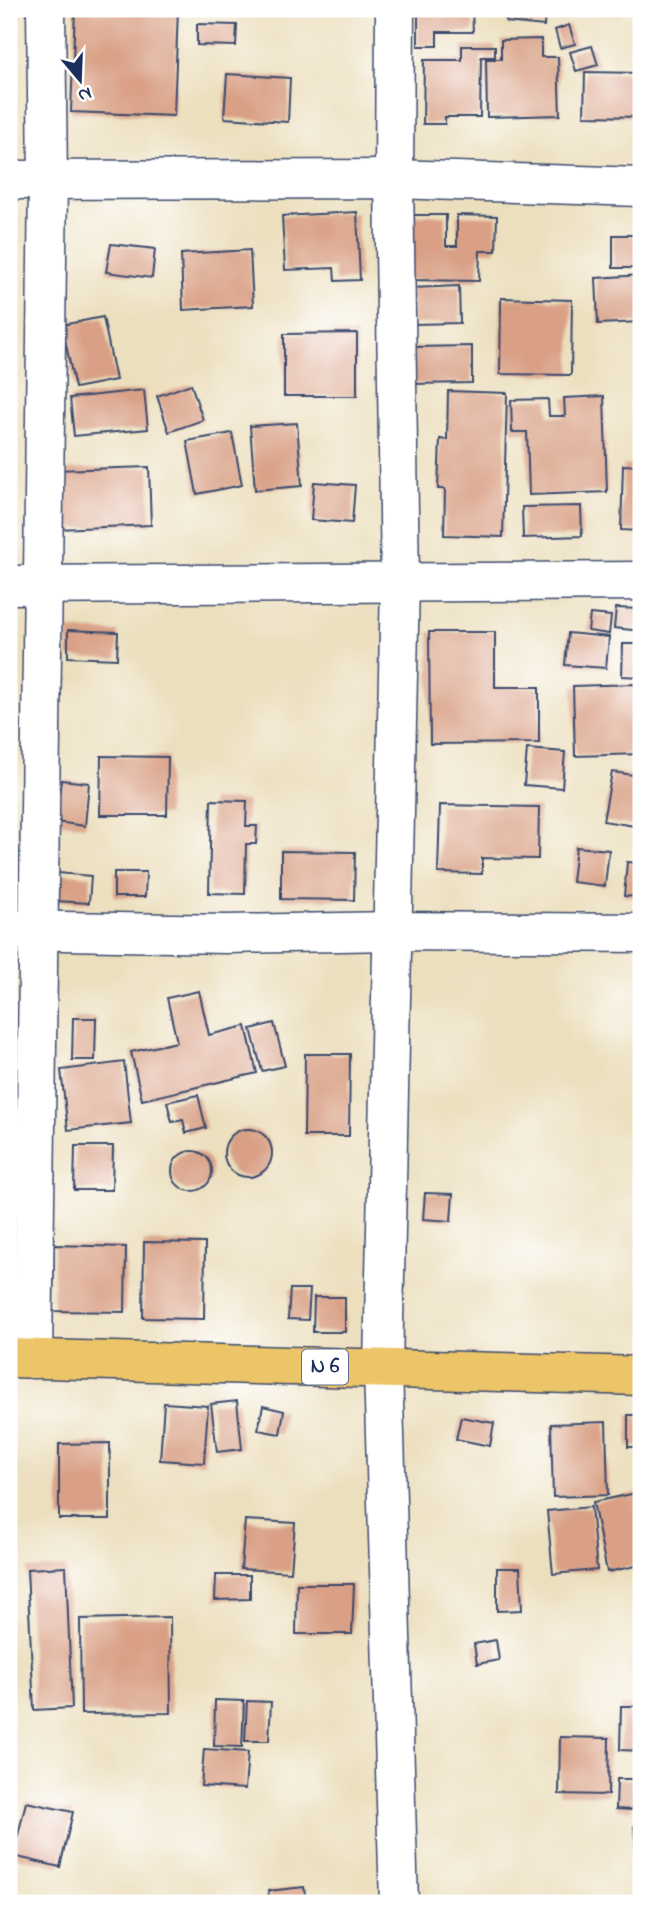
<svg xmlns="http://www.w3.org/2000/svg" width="650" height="1912" font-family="'Indie Flower',sans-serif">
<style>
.building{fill:#d9a085}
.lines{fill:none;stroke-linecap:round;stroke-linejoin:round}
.minor-casing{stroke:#3a496c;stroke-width:41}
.major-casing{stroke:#3a496c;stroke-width:41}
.minor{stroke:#fff;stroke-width:38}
.major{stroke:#ecc569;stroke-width:38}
.labels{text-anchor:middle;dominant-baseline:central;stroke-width:6;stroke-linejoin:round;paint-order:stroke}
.shield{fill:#fff;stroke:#5f6d8e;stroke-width:2}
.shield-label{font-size:21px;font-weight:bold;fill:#1b2f5e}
</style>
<rect width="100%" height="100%" fill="#fff"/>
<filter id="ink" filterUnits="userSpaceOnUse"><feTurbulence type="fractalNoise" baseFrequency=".0143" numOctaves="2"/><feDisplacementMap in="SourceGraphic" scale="14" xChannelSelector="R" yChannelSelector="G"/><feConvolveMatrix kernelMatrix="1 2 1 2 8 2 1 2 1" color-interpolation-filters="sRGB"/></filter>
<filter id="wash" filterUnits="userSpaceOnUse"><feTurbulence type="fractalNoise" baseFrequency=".00686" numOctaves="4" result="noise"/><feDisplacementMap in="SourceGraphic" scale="28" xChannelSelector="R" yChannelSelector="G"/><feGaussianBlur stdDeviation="1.57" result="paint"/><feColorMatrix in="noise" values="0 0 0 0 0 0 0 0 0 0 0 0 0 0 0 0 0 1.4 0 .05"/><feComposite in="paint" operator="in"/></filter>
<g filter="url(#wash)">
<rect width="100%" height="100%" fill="#ecdfbe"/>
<g id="blocks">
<g class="building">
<polygon points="75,9 178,9 174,116 71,112"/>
<polygon points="418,9 472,9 473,32 437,32 437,46 418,46"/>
<polygon points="507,9 545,12 544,26 506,22"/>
<polygon points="593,9 621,9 621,15 592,13"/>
<polygon points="197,24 237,25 236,46 197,45"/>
<polygon points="569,25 575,44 560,48 555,30"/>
<polygon points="541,39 541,57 558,57 560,115 487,117 486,59 501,59 501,40"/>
<polygon points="462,46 495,46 495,57 481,57 480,117 445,117 445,124 423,124 424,60 462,60"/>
<polygon points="592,46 598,65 576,71 570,52"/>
<polygon points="585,72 641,73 641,117 584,116"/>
<polygon points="227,74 290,78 288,122 224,118"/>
<polygon points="357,212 360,280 335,281 334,268 285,270 282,216"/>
<polygon points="409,215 446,215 446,246 457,246 457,215 497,216 496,251 480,251 479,281 408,280"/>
<rect x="613" y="235" width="28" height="33"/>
<polygon points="111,244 155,249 152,278 106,272"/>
<polygon points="250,250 253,306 183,310 181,254"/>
<polygon points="641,275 641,322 598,324 596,278"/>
<polygon points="459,286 460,323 413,324 412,288"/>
<polygon points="501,298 572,300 571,375 500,374"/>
<polygon points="103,317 116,380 75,388 62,325"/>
<polygon points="357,333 357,396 284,396 284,334"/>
<polygon points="472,346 472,383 411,384 411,347"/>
<polygon points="191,384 203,420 169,432 157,396"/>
<polygon points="144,390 148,429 74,436 70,398"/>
<polygon points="448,391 507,393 503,537 444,535 445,489 438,489 440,439 447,440"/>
<polygon points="604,396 607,492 529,495 527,432 512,432 511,400 548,399 549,416 565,416 564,398"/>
<polygon points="297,423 302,486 255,490 250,426"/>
<polygon points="232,433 242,485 197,494 187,441"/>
<polygon points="623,465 641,466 641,531 621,530"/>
<polygon points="149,467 151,525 58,529 56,470"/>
<polygon points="314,482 355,485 352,523 311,520"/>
<polygon points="581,506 582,536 523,538 522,507"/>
<polygon points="616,608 641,609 641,631 614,628"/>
<polygon points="590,614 611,616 609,634 588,631"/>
<polygon points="68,630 118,632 117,659 68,657"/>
<polygon points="429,632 495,632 495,687 539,687 539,743 430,744"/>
<polygon points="568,633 609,637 606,668 565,665"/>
<polygon points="623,644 641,644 641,677 622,676"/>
<polygon points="635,684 637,722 641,722 641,754 575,756 573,686"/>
<polygon points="527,749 565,752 562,788 524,785"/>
<polygon points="101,756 168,757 167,815 100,815"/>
<polygon points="612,772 641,776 641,827 603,821"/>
<polygon points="61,780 89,783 85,826 56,822"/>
<polygon points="211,800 247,801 246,826 257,826 256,844 246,844 245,894 209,893"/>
<polygon points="440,805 539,807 538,859 482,858 482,874 438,873"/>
<polygon points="576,847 609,850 605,886 572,882"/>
<polygon points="281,851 355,852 354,900 281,899"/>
<polygon points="627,862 641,863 641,897 624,896"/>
<polygon points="114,872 146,872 145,897 114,897"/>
<polygon points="58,873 91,876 89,903 56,901"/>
<polygon points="199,991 209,1035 246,1026 257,1073 142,1100 131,1052 177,1042 167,998"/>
<polygon points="73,1018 96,1018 95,1060 72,1060"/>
<polygon points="274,1023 285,1066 262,1071 251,1029"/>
<polygon points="305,1054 350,1054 349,1136 304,1136"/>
<polygon points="124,1062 131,1123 68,1130 61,1070"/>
<polygon points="198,1095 206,1128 186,1133 183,1120 172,1122 167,1102"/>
<circle cx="248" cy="1153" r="24"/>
<polygon points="75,1146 113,1146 112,1190 74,1190"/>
<circle cx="192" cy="1171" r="20"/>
<polygon points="425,1193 453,1194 451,1221 423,1219"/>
<polygon points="144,1242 205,1243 204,1319 143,1318"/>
<polygon points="54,1245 126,1247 125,1312 53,1311"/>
<polygon points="290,1289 310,1289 308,1320 288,1319"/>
<polygon points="314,1297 345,1297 345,1332 313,1332"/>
<polygon points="237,1401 242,1449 217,1452 211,1404"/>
<polygon points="164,1403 208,1406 204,1463 160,1460"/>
<polygon points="263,1406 284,1411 280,1434 258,1430"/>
<rect x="628" y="1415" width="13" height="32"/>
<polygon points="461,1417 494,1423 490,1446 456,1439"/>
<polygon points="606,1422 608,1495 553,1497 551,1424"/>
<polygon points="110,1443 110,1519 59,1519 59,1444"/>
<polygon points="641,1492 641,1565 607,1572 593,1502"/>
<polygon points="591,1507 597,1570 553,1574 547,1511"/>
<polygon points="245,1520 295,1523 291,1572 241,1569"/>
<polygon points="66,1567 72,1708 34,1710 27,1569"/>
<polygon points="497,1568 520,1568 522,1610 497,1611"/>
<polygon points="216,1575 250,1575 250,1599 215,1600"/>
<polygon points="297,1584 354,1584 352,1634 296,1634"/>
<polygon points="170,1617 171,1713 81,1714 80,1619"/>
<polygon points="496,1640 499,1660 477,1664 474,1644"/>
<polygon points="215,1700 244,1701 242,1747 214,1746"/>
<polygon points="247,1701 271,1702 269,1741 245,1741"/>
<polygon points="621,1706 641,1706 641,1751 620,1750"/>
<polygon points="560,1737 609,1738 608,1795 559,1794"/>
<polygon points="204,1749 248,1752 245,1789 201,1786"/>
<polygon points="617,1779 633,1779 632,1810 616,1809"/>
<polygon points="26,1802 73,1812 60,1867 13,1856"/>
<polygon points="641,1825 641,1855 636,1856 634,1826"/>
<polygon points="304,1887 306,1903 269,1903 268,1891"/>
</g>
</g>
</g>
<g filter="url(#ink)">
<use href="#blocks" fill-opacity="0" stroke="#3a496c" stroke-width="2"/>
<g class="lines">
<defs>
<g id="minor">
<polyline points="395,9 394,179 400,582 383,1368 399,1903"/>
<polyline points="9,180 394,179 641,187"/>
<polyline points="9,585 641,581"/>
<polyline points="9,930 226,934 393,931 641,933"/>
<polyline points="33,1359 48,181 46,9"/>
</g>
<polyline id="major" points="9,1358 641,1376"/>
</defs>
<use href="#minor" class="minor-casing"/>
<use href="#major" class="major-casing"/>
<use href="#minor" class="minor"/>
<use href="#major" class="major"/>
</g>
</g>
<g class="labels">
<rect class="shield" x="302" y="1349.5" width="46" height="35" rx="5"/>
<g class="shield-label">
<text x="325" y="1367">N 6</text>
</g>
</g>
<rect width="650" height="1912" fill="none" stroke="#fff" stroke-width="35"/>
<g transform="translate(80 80) rotate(161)" stroke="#ffffff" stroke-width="5" paint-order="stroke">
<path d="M0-5L12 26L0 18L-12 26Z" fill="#1b2f5e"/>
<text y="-10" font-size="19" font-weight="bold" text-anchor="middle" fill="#1b2f5e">N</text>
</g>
</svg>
